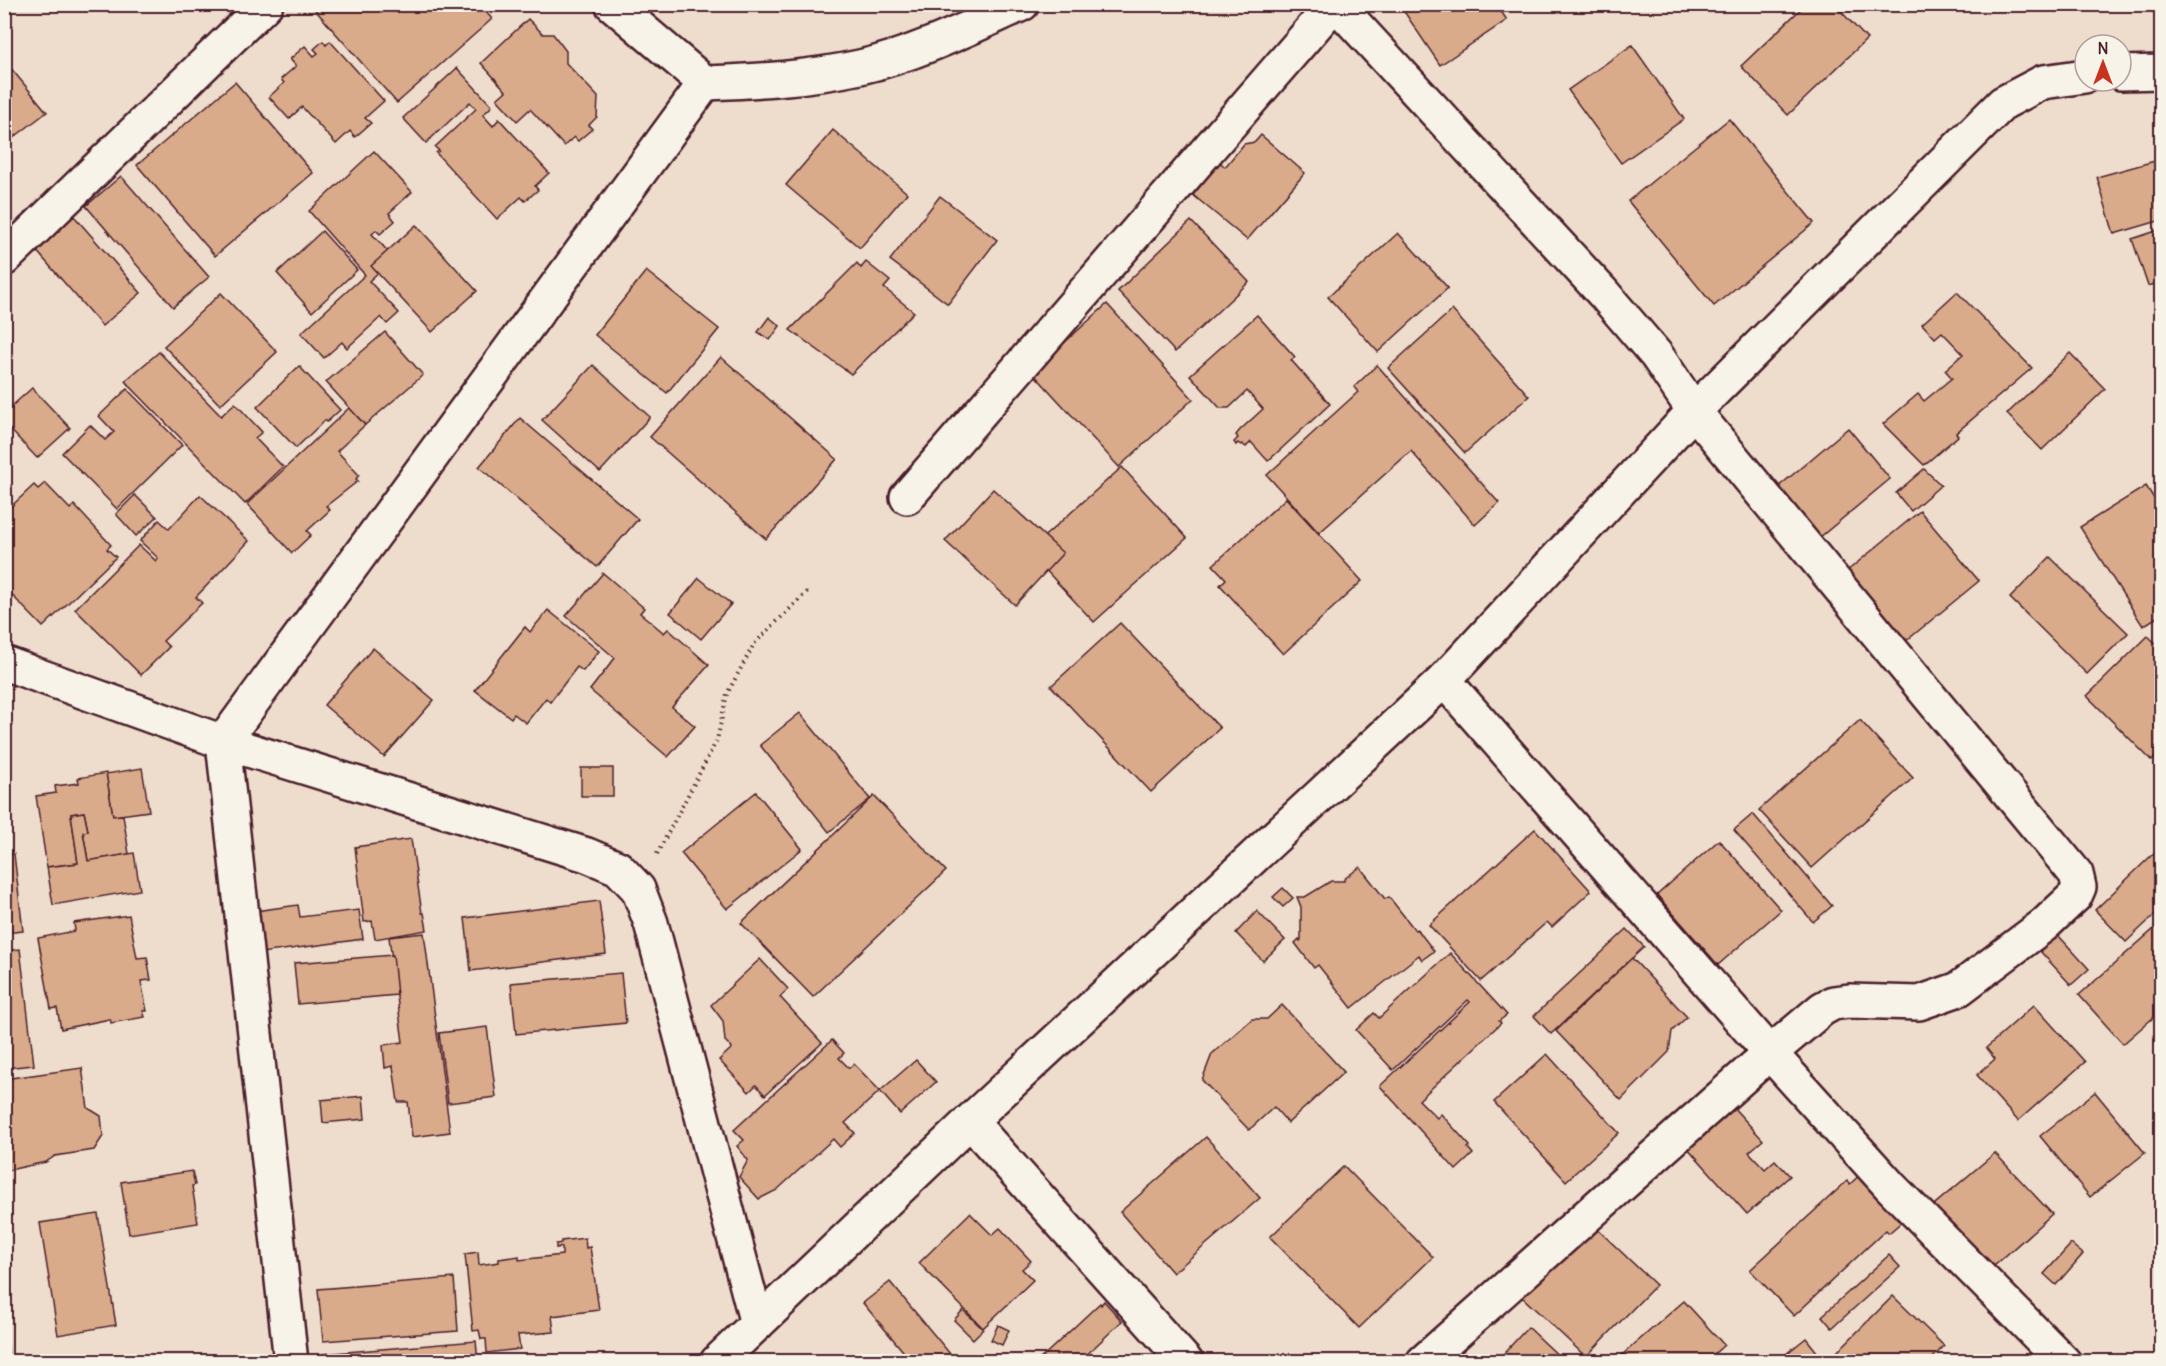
<svg xmlns="http://www.w3.org/2000/svg" width="2166" height="1366" font-family="Delius,sans-serif">
<style>
.building{fill:#d9ab8b;stroke:#4a1f2b;stroke-width:1.5}
.lines{fill:none;stroke-linecap:round;stroke-linejoin:round}
.minor-casing{stroke:#4a1f2b;stroke-width:38}
.path{stroke:#4a1f2b;stroke-width:4;stroke-dasharray:1.5 4.5;stroke-linecap:butt}
.minor{stroke:#f7f3e8;stroke-width:33}
</style>
<rect width="100%" height="100%" fill="#edc"/>
<filter id="ink" filterUnits="userSpaceOnUse"><feTurbulence type="fractalNoise" baseFrequency=".0167" numOctaves="2"/><feDisplacementMap in="SourceGraphic" scale="12" xChannelSelector="R" yChannelSelector="G"/><feConvolveMatrix kernelMatrix="1 2 1 2 8 2 1 2 1" color-interpolation-filters="sRGB"/></filter>
<g filter="url(#ink)">
<g class="building">
<polygon points="310,4 479,4 492,19 397,103"/>
<polygon points="1399,4 1496,4 1507,20 1440,65"/>
<polygon points="1806,4 1834,4 1867,39 1788,115 1741,66"/>
<polygon points="528,19 543,34 553,34 566,51 566,63 598,97 597,117 589,125 592,129 578,141 574,137 564,146 530,109 517,121 497,99 506,91 481,63"/>
<polygon points="323,41 326,45 330,41 384,101 365,118 371,123 355,137 350,131 336,144 302,107 289,119 269,97 284,83 281,79 296,66 290,59 305,46 314,56 318,53 314,49"/>
<polygon points="1632,45 1684,119 1621,163 1568,90"/>
<polygon points="4,60 47,112 4,145"/>
<polygon points="457,68 492,106 483,115 493,126 499,119 549,173 535,186 538,190 525,201 521,197 497,219 436,153 439,151 435,147 476,109 470,102 426,143 403,118"/>
<polygon points="235,82 313,173 215,256 137,165"/>
<polygon points="1729,119 1814,223 1714,306 1628,201"/>
<polygon points="833,130 907,193 860,248 786,185"/>
<polygon points="1261,135 1305,173 1247,240 1193,195 1220,162 1225,167 1244,144 1255,142"/>
<polygon points="374,151 412,192 389,213 395,221 380,234 376,230 372,234 394,258 369,281 399,313 387,324 381,317 347,348 342,342 324,358 301,333 365,275 309,211"/>
<polygon points="2162,159 2162,220 2114,234 2097,177"/>
<polygon points="121,176 209,277 173,307 86,206"/>
<polygon points="940,196 997,240 948,304 890,260"/>
<polygon points="74,216 141,293 102,326 35,249"/>
<polygon points="1191,221 1249,282 1175,352 1118,291"/>
<polygon points="416,225 477,291 432,332 371,266"/>
<polygon points="2162,229 2162,282 2148,286 2132,239"/>
<polygon points="322,231 357,270 312,312 277,273"/>
<polygon points="1398,233 1448,288 1378,352 1328,297"/>
<polygon points="866,262 890,281 884,288 914,312 851,374 790,330 857,263 861,268"/>
<polygon points="646,271 719,329 667,393 595,335"/>
<polygon points="1957,292 2032,368 1956,433 1958,436 1924,465 1883,424 1918,394 1924,401 1952,378 1945,370 1963,354 1942,332 1935,338 1922,324"/>
<polygon points="221,293 277,352 220,405 164,346"/>
<polygon points="1107,304 1193,399 1119,467 1032,372"/>
<polygon points="1452,310 1529,396 1465,453 1388,368"/>
<polygon points="1257,315 1295,357 1291,360 1330,404 1268,461 1251,442 1246,447 1242,444 1241,445 1238,443 1236,445 1234,442 1238,438 1236,435 1240,430 1263,409 1247,391 1229,408 1220,408 1190,375"/>
<polygon points="769,317 780,326 770,340 758,332"/>
<polygon points="385,332 423,375 365,425 326,382"/>
<polygon points="159,352 221,416 235,403 262,432 255,438 283,467 245,504 125,381"/>
<polygon points="2070,353 2105,389 2042,450 2007,414"/>
<polygon points="721,357 837,459 766,539 650,437"/>
<polygon points="593,365 650,417 600,472 542,420"/>
<polygon points="1377,365 1499,503 1475,525 1411,451 1319,533 1267,475 1358,392 1354,387"/>
<polygon points="299,366 340,410 327,422 325,420 296,448 257,407"/>
<polygon points="32,388 70,428 37,458 4,423 4,413"/>
<polygon points="127,389 182,445 117,509 62,453 90,425 105,440 114,432 99,416"/>
<polygon points="349,408 365,425 337,451 359,475 356,479 358,481 326,506 330,510 307,531 311,535 292,553 247,504"/>
<polygon points="520,418 638,519 597,567 479,467"/>
<polygon points="1848,428 1890,479 1813,543 1771,493"/>
<polygon points="1122,467 1187,538 1094,622 1028,551"/>
<polygon points="1924,469 1941,485 1911,511 1896,493"/>
<polygon points="45,483 70,509 74,505 111,545 107,549 116,557 43,627 4,587 4,513 34,485 38,489"/>
<polygon points="2146,486 2162,511 2162,614 2143,626 2080,527"/>
<polygon points="993,489 1063,553 1015,605 945,541"/>
<polygon points="135,495 157,517 136,536 116,514"/>
<polygon points="200,495 249,541 196,597 202,603 163,641 169,647 141,675 75,609 139,545 156,561 158,558 140,541 159,520 169,529"/>
<polygon points="1286,498 1362,581 1283,654 1220,585 1226,579 1213,565"/>
<polygon points="1920,511 1979,581 1900,646 1841,576"/>
<polygon points="2050,557 2128,633 2087,674 2010,598"/>
<polygon points="603,573 644,608 640,613 664,633 668,629 709,665 672,707 695,726 668,757 590,690 615,658 566,616"/>
<polygon points="699,578 731,604 701,639 670,613"/>
<polygon points="548,610 599,651 583,671 577,667 550,702 546,698 526,723 514,714 511,718 475,690 525,627 530,632"/>
<polygon points="1120,623 1220,728 1151,792 1051,686"/>
<polygon points="2148,636 2162,649 2162,751 2152,761 2087,696"/>
<polygon points="373,648 434,700 384,757 324,705"/>
<polygon points="800,713 870,799 829,832 760,745"/>
<polygon points="1860,720 1913,778 1812,868 1759,810"/>
<polygon points="142,768 149,811 113,816 106,774"/>
<rect x="581" y="768" width="32" height="28"/>
<polygon points="106,773 113,816 123,815 129,854 88,861 83,832 88,831 84,812 71,814 78,863 47,867 36,796 56,793 55,786 79,783 78,778"/>
<polygon points="756,792 802,849 727,909 681,853"/>
<polygon points="874,796 946,871 813,997 741,923"/>
<polygon points="84,812 88,831 83,832 88,861 134,853 140,890 53,905 47,867 78,863 71,814"/>
<polygon points="1753,814 1832,906 1813,922 1734,830"/>
<polygon points="1535,829 1591,891 1552,927 1547,922 1481,981 1429,925"/>
<polygon points="411,839 422,913 424,913 427,930 375,939 372,921 364,922 355,847"/>
<polygon points="1719,840 1781,910 1718,965 1657,895"/>
<polygon points="2154,853 2162,861 2162,908 2126,942 2095,910"/>
<polygon points="14,854 23,931 4,933 4,855"/>
<polygon points="1360,867 1385,899 1389,897 1415,930 1417,929 1434,951 1422,960 1419,955 1352,1008 1318,965 1314,968 1295,943 1299,939 1300,941 1301,940 1301,907 1297,897 1305,897 1331,881 1344,881 1344,879"/>
<polygon points="1283,888 1293,898 1283,907 1273,897"/>
<polygon points="599,901 606,954 471,971 465,918"/>
<polygon points="298,905 300,917 359,910 363,939 261,953 255,911"/>
<polygon points="1257,911 1285,940 1263,961 1236,933"/>
<polygon points="129,915 137,958 147,957 151,980 141,981 147,1011 143,1011 145,1017 111,1023 110,1019 61,1029 57,1008 51,1009 38,938 75,931 74,923"/>
<polygon points="2162,922 2162,1010 2123,1044 2079,995"/>
<polygon points="1627,929 1644,947 1551,1034 1534,1016"/>
<polygon points="424,933 450,1132 412,1137 408,1102 398,1102 393,1066 385,1068 383,1045 403,1042 389,937"/>
<polygon points="2058,935 2089,969 2071,985 2040,951"/>
<polygon points="20,949 34,1065 4,1068 4,951"/>
<polygon points="1450,953 1507,1015 1499,1021 1501,1023 1419,1100 1437,1118 1441,1114 1470,1146 1468,1148 1473,1154 1456,1170 1380,1086 1470,1002 1468,1000 1393,1070 1356,1030 1374,1013 1379,1018"/>
<polygon points="393,955 397,995 298,1004 294,963"/>
<polygon points="1632,958 1687,1017 1672,1031 1669,1052 1621,1100 1556,1031"/>
<polygon points="760,959 788,989 780,997 822,1043 765,1095 756,1085 749,1092 719,1060 732,1048 725,1041 723,1021 711,1005"/>
<polygon points="621,973 626,1023 516,1034 511,983"/>
<polygon points="1282,1005 1344,1072 1288,1123 1274,1107 1249,1130 1202,1080 1212,1054 1252,1019 1267,1019"/>
<polygon points="2034,1005 2085,1062 2018,1121 1977,1075 1995,1059 1986,1048"/>
<polygon points="487,1027 496,1097 448,1103 439,1033"/>
<polygon points="832,1040 844,1053 839,1058 849,1068 854,1064 880,1091 845,1123 855,1133 840,1147 833,1139 777,1190 759,1199 739,1177 748,1160 737,1146 744,1140 734,1130"/>
<polygon points="1547,1054 1619,1133 1566,1181 1494,1102"/>
<polygon points="916,1060 936,1082 900,1114 880,1091"/>
<polygon points="82,1068 88,1108 101,1116 103,1136 94,1150 55,1156 46,1162 4,1171 4,1079"/>
<polygon points="2095,1092 2145,1153 2090,1197 2040,1136"/>
<polygon points="363,1096 365,1119 323,1123 321,1100"/>
<polygon points="1731,1105 1763,1140 1749,1152 1765,1169 1775,1160 1790,1176 1747,1214 1686,1146"/>
<polygon points="1206,1137 1260,1198 1173,1273 1120,1212"/>
<polygon points="1995,1153 2052,1214 1993,1267 1989,1263 1986,1265 1934,1208 1935,1204"/>
<polygon points="1344,1166 1433,1257 1359,1328 1270,1237"/>
<polygon points="192,1171 195,1185 192,1186 198,1223 129,1234 121,1182"/>
<polygon points="1862,1173 1906,1218 1889,1233 1886,1230 1794,1316 1750,1270 1847,1181 1850,1184"/>
<polygon points="970,1213 992,1235 1000,1228 1031,1261 1022,1269 1033,1280 983,1328 919,1263"/>
<polygon points="98,1214 116,1325 58,1335 40,1223"/>
<polygon points="1592,1224 1656,1285 1586,1357 1521,1296"/>
<polygon points="585,1238 586,1248 590,1247 599,1310 552,1316 554,1332 518,1335 520,1349 487,1353 486,1339 481,1339 479,1330 473,1331 465,1254 478,1252 479,1265 499,1262 499,1259 519,1256 519,1260 562,1255 562,1247 556,1248 556,1244 561,1243 561,1241"/>
<polygon points="2071,1244 2083,1254 2056,1285 2044,1274"/>
<polygon points="1889,1255 1900,1267 1832,1328 1822,1316"/>
<polygon points="454,1278 458,1331 323,1341 318,1289"/>
<polygon points="890,1282 956,1361 912,1362 863,1303"/>
<polygon points="1893,1296 1944,1346 1929,1362 1847,1362 1837,1352"/>
<polygon points="1104,1301 1122,1321 1079,1362 1037,1362 1100,1303 1101,1305"/>
<polygon points="1684,1301 1724,1345 1705,1362 1614,1362"/>
<polygon points="4,1307 9,1362 4,1362"/>
<polygon points="963,1310 983,1329 973,1339 954,1320"/>
<polygon points="998,1325 1009,1330 1002,1345 991,1340"/>
<polygon points="1528,1327 1565,1362 1496,1362"/>
<polygon points="1806,1338 1825,1362 1776,1362"/>
<polygon points="476,1341 478,1362 324,1362 323,1354"/>
</g>
<g class="lines">
<defs>
<g id="minor">
<polyline points="2121,73 2162,72"/>
<path d="M705,83c52,-2 104,-5 155,-16 54,-12 111,-40 162,-63"/>
<polyline points="4,259 266,4"/>
<polyline points="907,497 1334,4"/>
<polyline points="4,663 223,742 587,855 618,868 638,889 651,923 757,1324"/>
<polyline points="1444,680 1770,1053 1890,1186 2064,1362"/>
<polyline points="970,1121 1186,1362"/>
<polyline points="291,1362 223,742 705,83 612,4"/>
<polyline points="717,1362 970,1121 1444,680 1694,411 1657,356 1604,294 1336,4"/>
<polyline points="1423,1362 1770,1053 1822,1009 1833,1003 1849,1001 1919,1003 1959,989 2044,925 2075,896 2079,887 2076,874 1694,411 2003,103 2043,82 2085,76"/>
</g>
</defs>
<use href="#minor" class="minor-casing"/>
<polyline class="path" points="657,854 717,740 727,694 754,644 809,590"/>
<use href="#minor" class="minor"/>
</g>
</g>
<rect width="2166" height="1366" fill="none" stroke="#f7f3e8" stroke-width="24"/>
<rect x="12" y="12" width="2142" height="1342" fill="none" stroke="#4a1f2b" stroke-width="2" filter="url(#ink)"/>
<g transform="translate(2103 63)"><circle r="28" fill="#f7f3e8" stroke="#b29e9c" stroke-width="1.5"/>
<path d="M0-4.5L10 22L0 15L-10 22Z" fill="#c8321e"/>
<text y="-9" font-size="16" font-weight="bold" text-anchor="middle" fill="#4a1f2b">N</text>
</g>
</svg>
